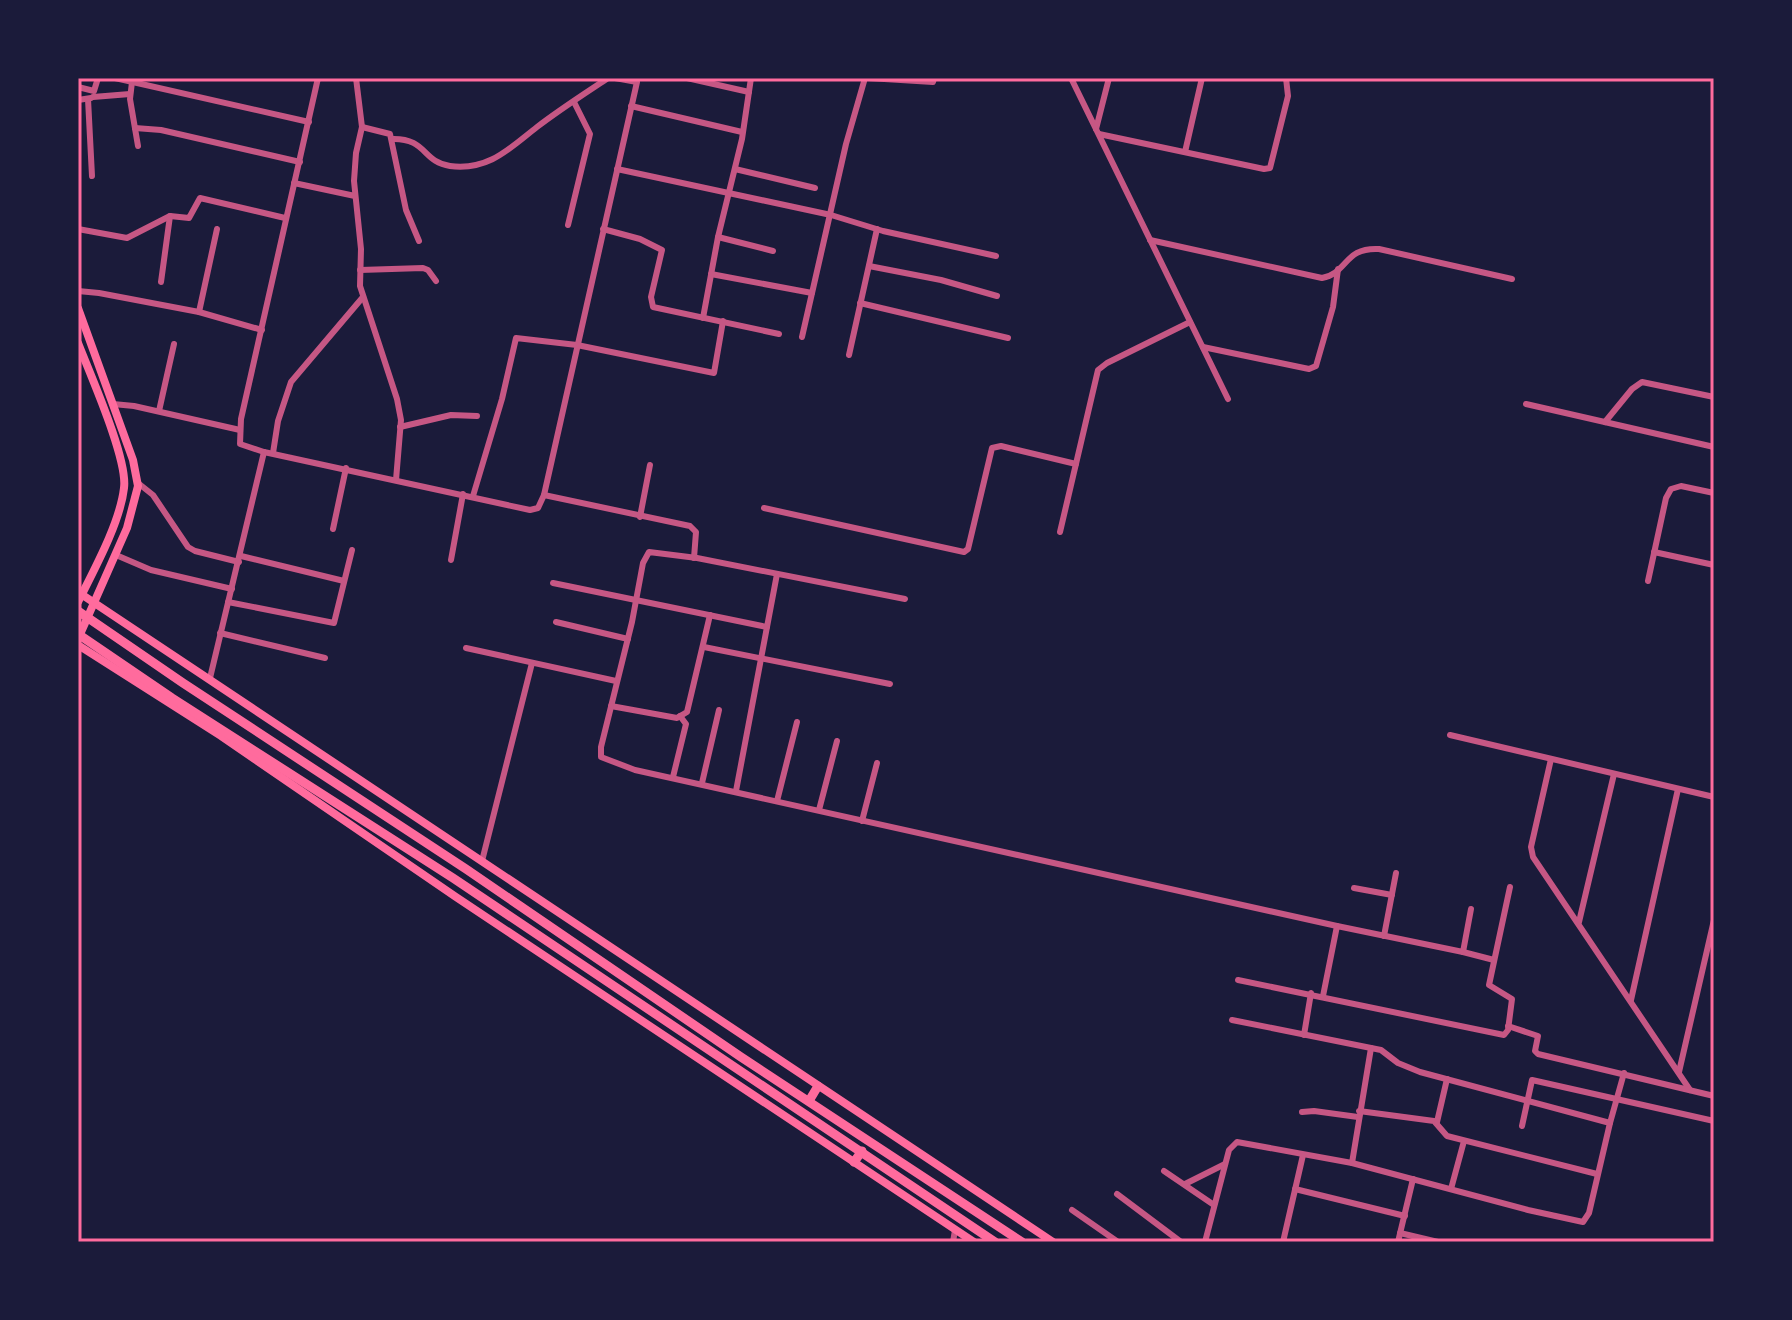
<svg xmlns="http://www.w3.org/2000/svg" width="1792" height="1320" font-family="Inter,sans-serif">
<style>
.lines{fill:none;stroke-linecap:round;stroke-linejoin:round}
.minor{stroke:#c65784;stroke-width:6}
.secondary{stroke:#ff6b9d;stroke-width:8}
.trunk{stroke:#ff6b9d;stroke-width:9}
.neatline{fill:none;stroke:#ff6b9d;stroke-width:3}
</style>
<rect width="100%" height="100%" fill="#1b1b3a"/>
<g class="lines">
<g class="minor">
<polyline points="115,78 309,122"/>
<polyline points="318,78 241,419 240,444 264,452 530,510 538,508 544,495 637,82 615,78"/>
<polyline points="356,78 362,127 356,153 354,181 361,249 360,286 397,399 401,420 396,480"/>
<polyline points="687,78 749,92"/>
<polyline points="868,78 933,82 934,78"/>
<polyline points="1071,78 1228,399"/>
<polyline points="132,82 130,99 138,146"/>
<polyline points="78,87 94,91 98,78"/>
<polyline points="93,97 130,94"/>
<polyline points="88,99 92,176"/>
<polyline points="78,100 91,98"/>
<polyline points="631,106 742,132"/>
<polyline points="362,127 390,134 406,210 419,241"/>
<polyline points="135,128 161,130 300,162"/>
<polyline points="1096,129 1109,78"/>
<polyline points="1099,134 1264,169 1270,168 1288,96 1286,78"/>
<path d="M392,139c35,-1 30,23 58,27 39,5 60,-18 87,-39 22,-17 47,-33 71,-49"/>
<polyline points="1185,152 1202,78"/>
<polyline points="617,169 831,215 883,231 996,256"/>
<polyline points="735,169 815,188"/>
<polyline points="294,183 355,196"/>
<polyline points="568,225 590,134 574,102"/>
<polyline points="78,229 127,238 170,216 189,218 200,198 285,218"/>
<polyline points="603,229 640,239 662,250 651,297 653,307 779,334"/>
<polyline points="718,237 773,251"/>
<path d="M1150,240l172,38c26,-5 22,-31 57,-29l133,30"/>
<polyline points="869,266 941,280 997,296"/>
<polyline points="360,270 423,268 428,270 436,281"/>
<polyline points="711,274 812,293"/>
<polyline points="161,282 170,216"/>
<polyline points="78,291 99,293 199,312 262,330"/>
<polyline points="860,303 1008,338"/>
<polyline points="199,312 217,229"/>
<polyline points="703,318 718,237 742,139 751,78"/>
<polyline points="802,337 846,144 865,78"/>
<polyline points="1203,347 1309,369 1316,366 1333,307 1338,269"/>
<polyline points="849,355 877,229"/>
<polyline points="113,404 134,406 240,430"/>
<polyline points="1526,404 1714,447"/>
<polyline points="159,411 174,344"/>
<polyline points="1605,422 1632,389 1642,382 1714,397"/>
<polyline points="400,427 451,415 477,416"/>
<polyline points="273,453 278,421 291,382 363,297"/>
<polyline points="138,483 153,495 188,547 195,551 239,562"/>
<polyline points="544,495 690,526 696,532 694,558"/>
<polyline points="473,496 502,399 516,338 577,345 714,373 723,321"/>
<polyline points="764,508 964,552 968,549 992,448 1001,446 1076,464"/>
<polyline points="640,517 650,465"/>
<polyline points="333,529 346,468"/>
<polyline points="1060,532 1098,370 1107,363 1190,322"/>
<polyline points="1654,552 1714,565"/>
<polyline points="116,555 151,570 232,589"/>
<polyline points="241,556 344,581"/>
<polyline points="451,560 463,494"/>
<polyline points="1648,581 1666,498 1671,489 1681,486 1714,493"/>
<polyline points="553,583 767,627"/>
<polyline points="905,599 697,558 649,552 643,563 632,622 601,747 601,757 635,770 1337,926"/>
<polyline points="228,602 334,623 352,550"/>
<polyline points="556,622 628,639"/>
<polyline points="220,633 325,658"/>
<polyline points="704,647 890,684"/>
<polyline points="466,648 616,681"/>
<polyline points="210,678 264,452"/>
<polyline points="611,706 677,718 687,712 710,615"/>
<polyline points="1450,735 1714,797"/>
<polyline points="1551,759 1531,847 1533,857 1690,1090"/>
<polyline points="673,777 686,724 680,716"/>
<polyline points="702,783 719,710"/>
<polyline points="736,791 777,574"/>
<polyline points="777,801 797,722"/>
<polyline points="819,810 837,741"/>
<polyline points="862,821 877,763"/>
<polyline points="482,861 532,663"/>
<polyline points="1354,888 1392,895"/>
<polyline points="1579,922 1614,774"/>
<polyline points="1384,936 1396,873"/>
<polyline points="1463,952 1494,960"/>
<polyline points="1238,980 1504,1035 1508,1030 1512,999 1489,985 1510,887"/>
<polyline points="1323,996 1337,926 1463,952 1471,909"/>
<polyline points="1631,1000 1678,789"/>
<polyline points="1508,1026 1538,1036 1535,1051 1538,1054 1714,1096"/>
<polyline points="1304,1035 1311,993"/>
<polyline points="1679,1072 1714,920"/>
<polyline points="1359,1111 1434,1121 1447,1136 1597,1174"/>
<polyline points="1302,1112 1314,1111 1358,1117"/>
<polyline points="1437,1122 1447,1079"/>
<polyline points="1610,1123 1624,1073"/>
<polyline points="1522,1126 1532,1080 1714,1121"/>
<polyline points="1352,1163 1371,1048"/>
<polyline points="1164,1171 1214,1205"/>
<polyline points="1185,1184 1225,1164"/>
<polyline points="1295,1189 1405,1216"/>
<polyline points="1451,1189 1464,1141"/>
<polyline points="1117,1194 1181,1242"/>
<polyline points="1072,1210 1118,1242"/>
<polyline points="1400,1233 1438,1242"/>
<polyline points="953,1242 955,1230"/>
<polyline points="1205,1242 1229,1150 1237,1142 1352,1163 1528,1210 1583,1222 1589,1213 1610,1123 1420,1072 1398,1063 1381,1050 1232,1020"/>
<polyline points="1283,1242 1303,1155"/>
<polyline points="1398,1242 1413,1179"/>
</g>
<g class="secondary">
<polyline points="78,308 133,460 138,486 127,528 78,639"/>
<path d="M78,343c12,31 50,116 46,145 -4,35 -30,82 -46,114"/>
<polyline points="78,592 1053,1242"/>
<polyline points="78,645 221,736 456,897 974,1242"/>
</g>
<g class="trunk">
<polyline points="78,611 183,683 466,869 741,1057 1022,1242"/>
<polyline points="78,634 172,698 453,878 995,1242"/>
<polyline points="809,1101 818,1086"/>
<polyline points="854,1162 862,1151"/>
</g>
</g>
<rect width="1792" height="1320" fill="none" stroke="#1b1b3a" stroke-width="160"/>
<rect x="80" y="80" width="1632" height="1160" class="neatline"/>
</svg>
